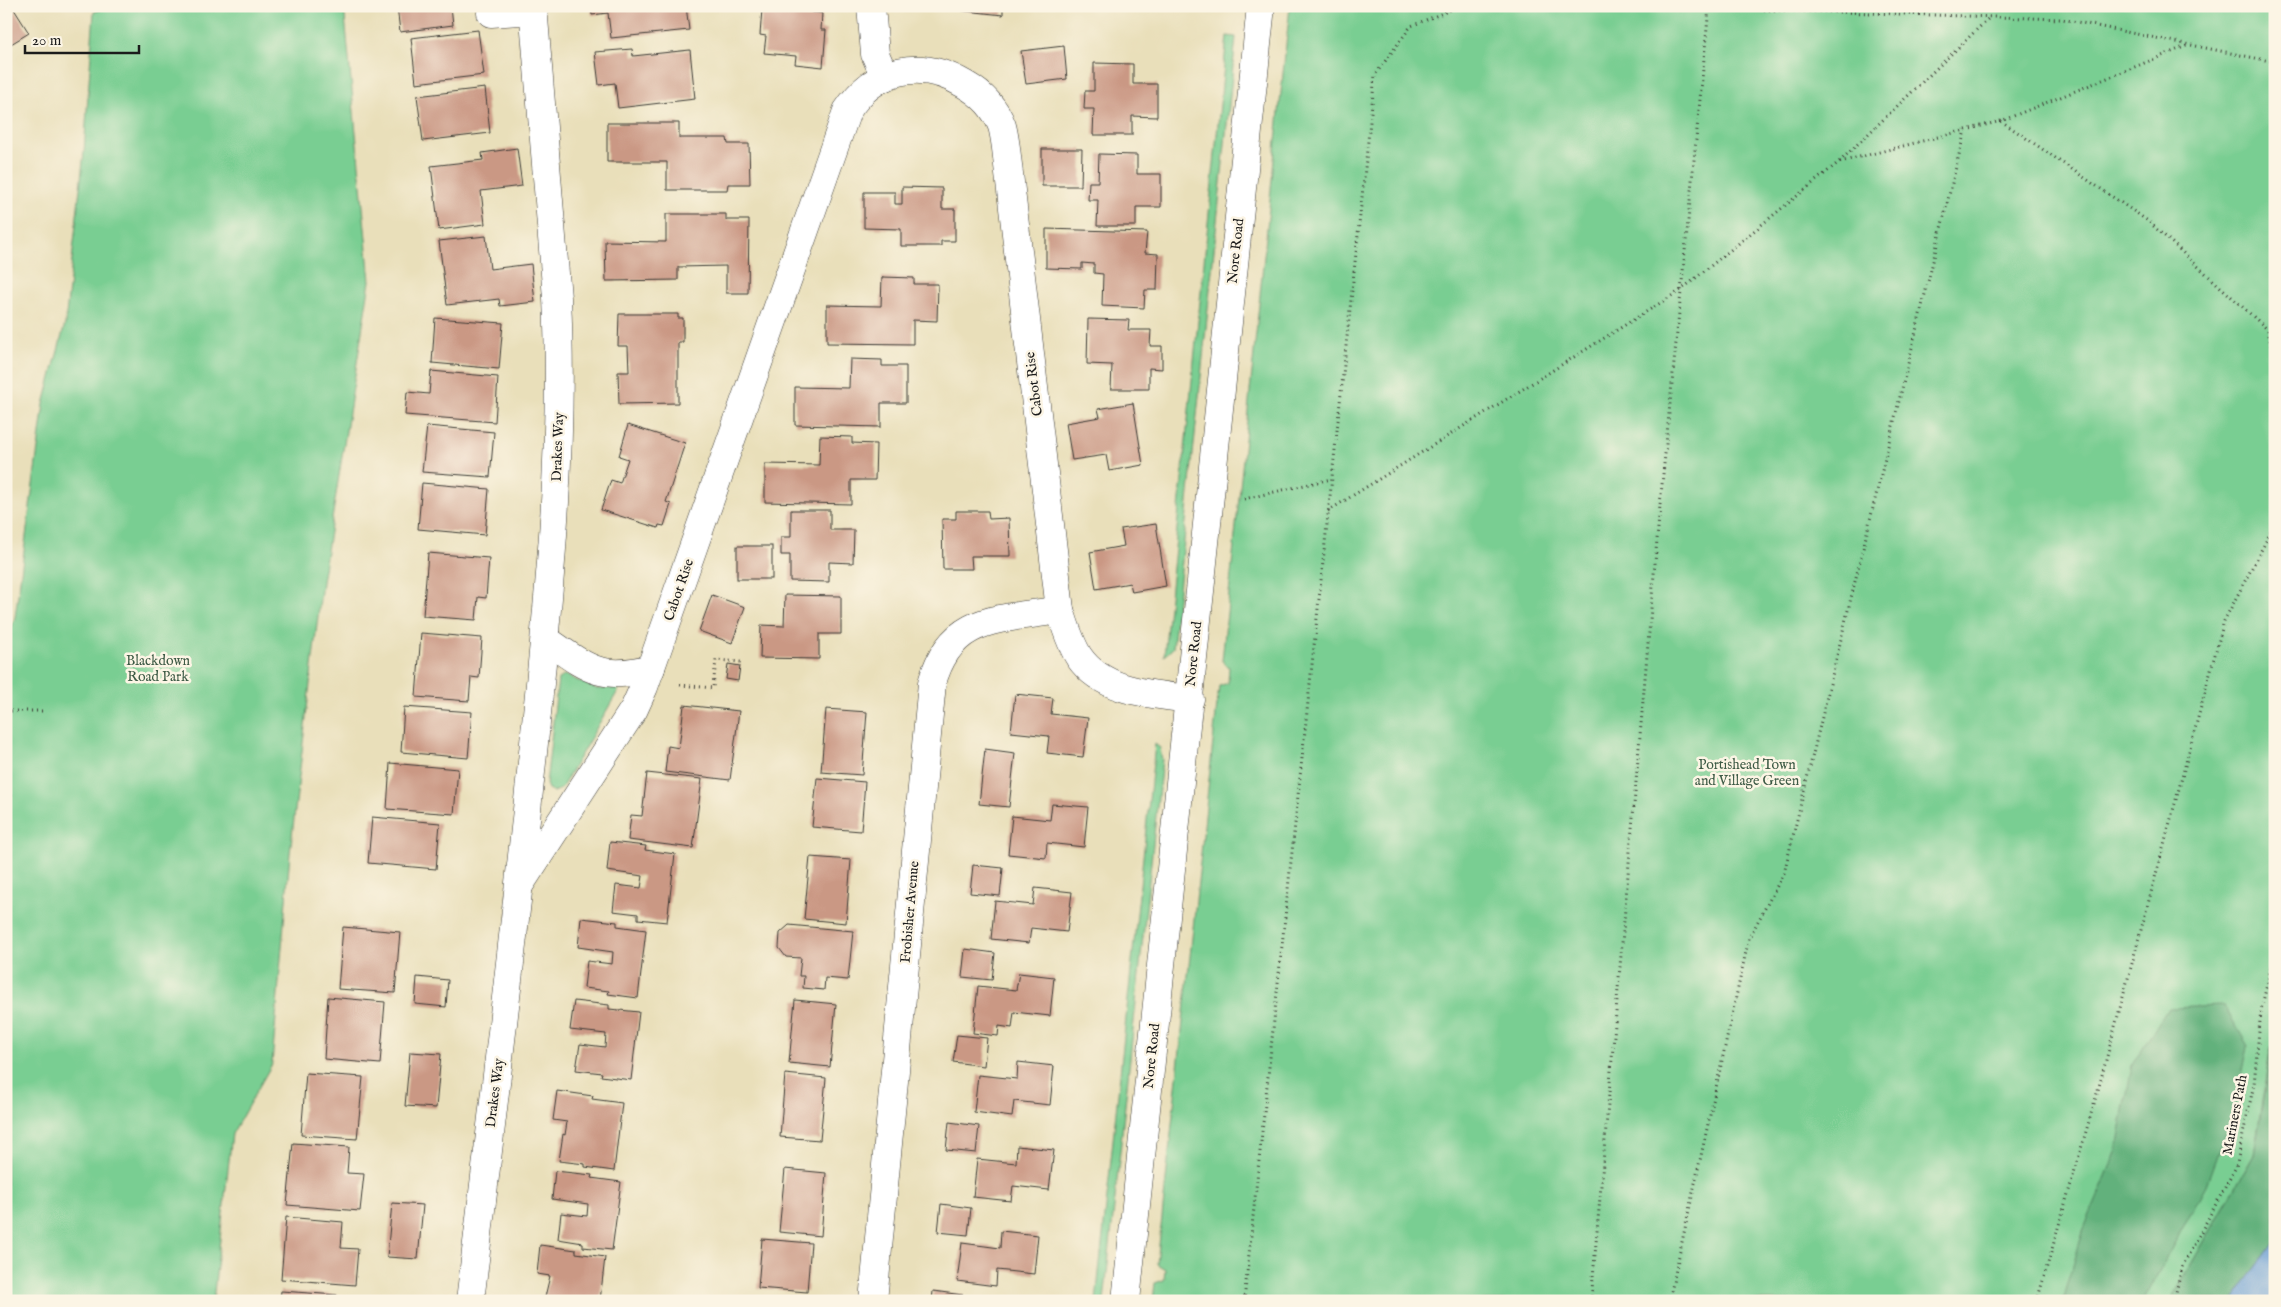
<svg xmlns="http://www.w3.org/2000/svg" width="2281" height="1307" font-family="'IM FELL English',serif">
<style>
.green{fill:#79ce92;stroke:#4a7557}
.forest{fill:#62b17c;stroke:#3f664c}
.water{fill:#679dd4;stroke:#425c78}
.building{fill:#ca9884}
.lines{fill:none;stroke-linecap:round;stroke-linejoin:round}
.minor-casing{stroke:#3b3934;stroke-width:29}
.tertiary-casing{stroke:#3b3934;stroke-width:29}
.path{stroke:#3b3934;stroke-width:3;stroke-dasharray:1 4;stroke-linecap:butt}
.minor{stroke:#fff;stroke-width:28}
.tertiary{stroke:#fff;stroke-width:28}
.labels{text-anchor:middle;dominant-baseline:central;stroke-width:5;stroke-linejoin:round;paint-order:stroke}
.street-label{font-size:14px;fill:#1c1c1c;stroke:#fcf5e5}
.park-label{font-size:14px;fill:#3d5a45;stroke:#fcf5e5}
</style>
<rect width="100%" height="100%" fill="#fcf5e5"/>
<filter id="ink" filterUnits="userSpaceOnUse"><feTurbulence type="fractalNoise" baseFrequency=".02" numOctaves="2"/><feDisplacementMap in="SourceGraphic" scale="10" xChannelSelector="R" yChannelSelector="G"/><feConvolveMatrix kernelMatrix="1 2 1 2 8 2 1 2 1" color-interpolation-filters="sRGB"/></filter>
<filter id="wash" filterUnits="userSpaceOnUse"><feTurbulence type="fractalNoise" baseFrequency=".0096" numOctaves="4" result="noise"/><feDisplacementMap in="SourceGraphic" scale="20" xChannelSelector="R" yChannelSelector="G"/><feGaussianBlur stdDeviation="1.12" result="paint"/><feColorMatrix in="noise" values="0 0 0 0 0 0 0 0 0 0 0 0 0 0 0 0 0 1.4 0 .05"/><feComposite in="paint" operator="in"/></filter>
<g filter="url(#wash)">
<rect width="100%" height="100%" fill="#e9dfba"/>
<g class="green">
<polygon points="110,6 344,6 370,281 322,582 290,853 272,1064 232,1134 213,1301 6,1301 6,645 15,617 44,404 65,324 84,152 94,12"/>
<polygon points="1290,6 2275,6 2275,1043 2270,1049 2254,1155 2170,1301 1153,1301 1155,1283 1164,1280 1165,1269 1157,1264 1219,686 1228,683 1229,667 1222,661"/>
<polygon points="1227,36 1236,37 1173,648 1164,656"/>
<polygon points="565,675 597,689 616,688 618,691 561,789 554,792 548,789 546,784 558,679"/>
<polygon points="1155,744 1160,748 1162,760 1104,1301 1096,1301"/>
</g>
<g class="forest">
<polygon points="2224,1006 2248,1046 2237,1100 2206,1185 2143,1301 2063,1301 2083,1231 2117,1150 2132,1065 2168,1008"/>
<polygon points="2275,1043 2275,1241 2232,1301 2170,1301 2254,1155 2271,1049"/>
</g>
<polygon class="water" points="2275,1241 2275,1301 2232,1301"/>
<g id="blocks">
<g class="building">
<polygon points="6,6 12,6 29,33 6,47"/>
<polygon points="397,6 451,6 453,25 400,32"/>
<polygon points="591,6 686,6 689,30 611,38 608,13 592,15"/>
<polygon points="769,6 811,6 811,12 822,13 821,30 826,30 823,67 795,64 796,56 764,53 766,36 760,35 762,9 769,10"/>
<polygon points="920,6 1003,6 1003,15"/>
<polygon points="478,30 484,75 416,83 411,38"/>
<polygon points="1064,46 1067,79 1026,84 1021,51"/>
<polygon points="632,49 633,56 690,50 695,99 618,108 615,83 599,85 595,52"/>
<polygon points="1094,63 1133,64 1133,84 1157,84 1157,117 1132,116 1132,135 1093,135 1094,109 1084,109 1085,91 1094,91"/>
<polygon points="485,88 490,133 423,141 417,96"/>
<polygon points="607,123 679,123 679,138 727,138 728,144 749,144 750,184 728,184 727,190 667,190 667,162 607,162"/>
<polygon points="517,148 522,186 481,191 485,224 439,230 431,166 483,160 482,153"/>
<polygon points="1042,149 1082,149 1081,186 1042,186"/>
<polygon points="1099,154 1137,155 1137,174 1161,174 1161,207 1136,207 1136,226 1097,226 1098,200 1088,200 1089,182 1098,182"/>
<polygon points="902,187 942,188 942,209 955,209 955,241 941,241 941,246 901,246 901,229 864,228 864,192 895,192 895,204 902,204"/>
<polygon points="666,214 726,214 726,220 749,220 748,293 726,293 726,266 678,267 678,280 606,281 605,241 666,242"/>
<polygon points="1046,229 1147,232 1145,253 1158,254 1157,290 1145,290 1144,308 1102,306 1103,274 1094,273 1094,264 1082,263 1082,269 1046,268"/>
<polygon points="486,236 490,269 531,264 535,302 500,306 499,299 447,305 439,241"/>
<polygon points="882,277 914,278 914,284 938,284 937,321 913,320 913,344 827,343 827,305 881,306"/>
<polygon points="619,314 678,314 678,318 683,318 683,342 678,342 678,403 619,404 618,372 629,372 628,346 618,346"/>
<polygon points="435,318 503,323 499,369 432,363"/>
<polygon points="1088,319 1129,320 1128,330 1151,330 1150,346 1162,346 1162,369 1149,368 1149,389 1111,389 1112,365 1087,364"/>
<polygon points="850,359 882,360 882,366 906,366 906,403 881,403 881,427 795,425 795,387 849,388"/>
<polygon points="431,371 498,377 495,422 405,415 407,392 429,394"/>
<polygon points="1133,403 1143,465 1109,471 1106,455 1072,460 1066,423 1100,417 1098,409"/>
<polygon points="628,425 685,443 666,502 671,504 664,526 659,525 658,528 601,510 611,480 620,483 628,459 619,456"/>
<polygon points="427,426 494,432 490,477 422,472"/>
<polygon points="820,436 852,437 852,443 876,444 875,480 851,480 851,504 765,502 765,464 819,465"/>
<polygon points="422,483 489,489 485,535 418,529"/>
<polygon points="791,510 830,510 830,530 854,530 853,563 829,562 829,582 790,581 790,555 781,555 781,537 791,537"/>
<polygon points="956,511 988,511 989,519 1009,518 1010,556 971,556 972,569 943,569 942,519 956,519"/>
<polygon points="1156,524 1166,586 1132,592 1130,583 1096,589 1090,552 1124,546 1121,529"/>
<rect x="737" y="546" width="35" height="33"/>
<polygon points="428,553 489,558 486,598 478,597 476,620 423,616"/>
<polygon points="712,595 745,607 732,643 699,631"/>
<polygon points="785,595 841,596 841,634 819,634 819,659 760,658 761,625 784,626"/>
<polygon points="421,633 482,638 479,678 471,677 469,701 416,697"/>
<polygon points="728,664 740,666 738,681 726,679"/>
<polygon points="1015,694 1053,698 1051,714 1088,718 1083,757 1047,753 1049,736 1011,732"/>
<polygon points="684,705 739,711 730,780 665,772 668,746 679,748"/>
<polygon points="404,707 472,712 468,758 401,752"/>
<polygon points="826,709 867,712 862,775 821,772"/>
<polygon points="985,749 1015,753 1009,807 979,804"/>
<polygon points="390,763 458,769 454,814 387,809"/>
<polygon points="647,773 702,779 693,848 628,840 631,815 642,816"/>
<polygon points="817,778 865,782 861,831 812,827"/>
<polygon points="1052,804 1088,807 1084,847 1047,843 1046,858 1008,854 1012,816 1050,820"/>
<polygon points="372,817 440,823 436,869 368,863"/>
<polygon points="610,842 646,846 645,850 675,854 667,922 638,919 638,914 613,911 616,885 641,888 643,876 607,871"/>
<polygon points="810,857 851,860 846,923 804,919"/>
<polygon points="973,865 1003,868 1000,896 970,893"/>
<polygon points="1035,888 1072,892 1067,932 1031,928 1029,943 991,939 995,901 1033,905"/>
<polygon points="581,918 617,922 617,926 646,930 638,998 608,994 609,991 584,988 587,961 612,964 613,952 578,947"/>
<polygon points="789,925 853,931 848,980 825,978 824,990 803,988 804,976 799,976 801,958 786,957 779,948 780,933"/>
<polygon points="343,927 400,932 395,993 338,989"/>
<polygon points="965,949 995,953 992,980 962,977"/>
<polygon points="1019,973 1054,977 1050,1016 1014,1012 1012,1028 999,1026 998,1036 973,1033 978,986 1016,990"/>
<polygon points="417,977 448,980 446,1007 415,1004"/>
<polygon points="328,997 385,1002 380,1064 324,1059"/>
<polygon points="795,1000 836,1004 830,1067 789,1063"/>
<polygon points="574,1001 609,1005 609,1009 639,1012 631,1080 601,1076 602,1073 576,1070 580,1044 605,1047 606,1034 570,1030"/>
<polygon points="957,1035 987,1038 984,1066 953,1062"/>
<polygon points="410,1052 441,1054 436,1108 405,1106"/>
<polygon points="1018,1062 1054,1066 1050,1105 1014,1101 1012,1117 974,1112 978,1075 1017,1079"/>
<polygon points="306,1073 363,1077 357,1139 301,1135"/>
<polygon points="785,1074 826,1078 820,1140 780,1137"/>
<polygon points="557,1091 593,1096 592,1099 622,1103 614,1171 585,1167 585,1164 559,1161 563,1134 565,1135 567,1122 553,1120"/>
<polygon points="949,1122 979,1126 976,1153 946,1150"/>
<polygon points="293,1143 349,1147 347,1173 364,1174 360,1211 287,1205"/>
<polygon points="1017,1146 1054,1150 1049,1190 1013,1186 1011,1201 973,1197 977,1159 1016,1163"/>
<polygon points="785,1169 826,1173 821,1236 779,1232"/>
<polygon points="555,1171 592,1175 591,1178 621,1182 612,1250 583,1247 583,1243 558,1239 561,1213 587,1216 588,1204 552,1199"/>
<polygon points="392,1203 423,1205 418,1259 387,1257"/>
<polygon points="941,1204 971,1208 968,1235 938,1232"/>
<polygon points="286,1217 343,1222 341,1248 358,1249 355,1285 281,1279"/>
<polygon points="1001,1231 1038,1235 1034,1274 997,1270 996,1286 957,1281 962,1243 1000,1248"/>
<polygon points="762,1239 811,1243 807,1292 758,1288"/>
<polygon points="540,1245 576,1250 576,1253 605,1257 600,1301 544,1301 550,1276 537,1274"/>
<polygon points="281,1291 337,1295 337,1301 280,1301"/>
<polygon points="933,1291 963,1295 963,1301 932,1301"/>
</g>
</g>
</g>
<g filter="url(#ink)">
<use href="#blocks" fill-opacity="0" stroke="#3b3934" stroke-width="1"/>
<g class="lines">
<defs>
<g id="minor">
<polyline points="871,6 875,54 885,77"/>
<polyline points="491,13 534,10"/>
<path d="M545,639c41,28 55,43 106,29"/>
<path d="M520,884l114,-175 10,-22 203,-576c28,-43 73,-53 117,-27 16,9 31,23 38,42 2,7 3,15 4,22l54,462c5,15 10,33 19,47 24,35 71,37 111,42"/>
<path d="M470,1301c23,-190 46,-379 65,-568 15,-145 29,-289 22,-435l-24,-292"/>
<path d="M873,1301l59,-618c19,-69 68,-63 128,-73"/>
</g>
<polyline id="tertiary" points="1126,1301 1261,6"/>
</defs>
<use href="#minor" class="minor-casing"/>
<use href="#tertiary" class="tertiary-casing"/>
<g class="path">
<polyline points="1709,8 2062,19 2275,62"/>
<polyline points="2001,121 2148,221 2268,330 2275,367"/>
<polyline points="1840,162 2001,121 2189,45"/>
<polyline points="1244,499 1331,479"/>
<polyline points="1328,511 1681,290 1839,162 1990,17"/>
<polyline points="680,685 713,688 716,660 741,662"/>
<polyline points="6,711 45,711"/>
<polyline points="6,787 12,798"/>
<polyline points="1244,1301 1375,75 1411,26 1460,6"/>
<polyline points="1591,1301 1660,505 1709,8 1688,6"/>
<polyline points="1669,1301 1749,938 1784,873 1965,130"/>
<polyline points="2037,1301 2098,1090 2224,621 2275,524"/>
<polyline points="2174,1301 2182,1267 2236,1167 2254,1084 2261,1010 2275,951"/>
</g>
<use href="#minor" class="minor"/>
<use href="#tertiary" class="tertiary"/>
</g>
</g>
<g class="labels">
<g class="street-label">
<text transform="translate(1236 251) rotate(-84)">Nore Road</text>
<text transform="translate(1034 384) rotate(-97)">Cabot Rise</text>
<text transform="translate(558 447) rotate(-88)">Drakes Way</text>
<text transform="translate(679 590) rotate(-71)">Cabot Rise</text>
<text transform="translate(1194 654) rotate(-84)">Nore Road</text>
<text transform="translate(910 912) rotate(-85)">Frobisher Avenue</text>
<text transform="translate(1152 1056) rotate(-84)">Nore Road</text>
<text transform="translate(495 1093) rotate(-83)">Drakes Way</text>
<text transform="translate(2235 1115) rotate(-79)">Mariners Path</text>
</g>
<g class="park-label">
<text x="158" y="661">Blackdown<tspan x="158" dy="16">Road Park</tspan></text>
<text x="1747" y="765">Portishead Town<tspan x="1747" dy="16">and Village Green</tspan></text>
</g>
</g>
<rect width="2281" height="1307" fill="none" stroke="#fcf5e5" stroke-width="25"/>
<path d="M25 45v8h114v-8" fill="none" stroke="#1c1c1c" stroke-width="2.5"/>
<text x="32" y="45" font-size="15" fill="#1c1c1c" stroke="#fcf5e5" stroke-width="4" paint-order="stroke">20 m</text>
</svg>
